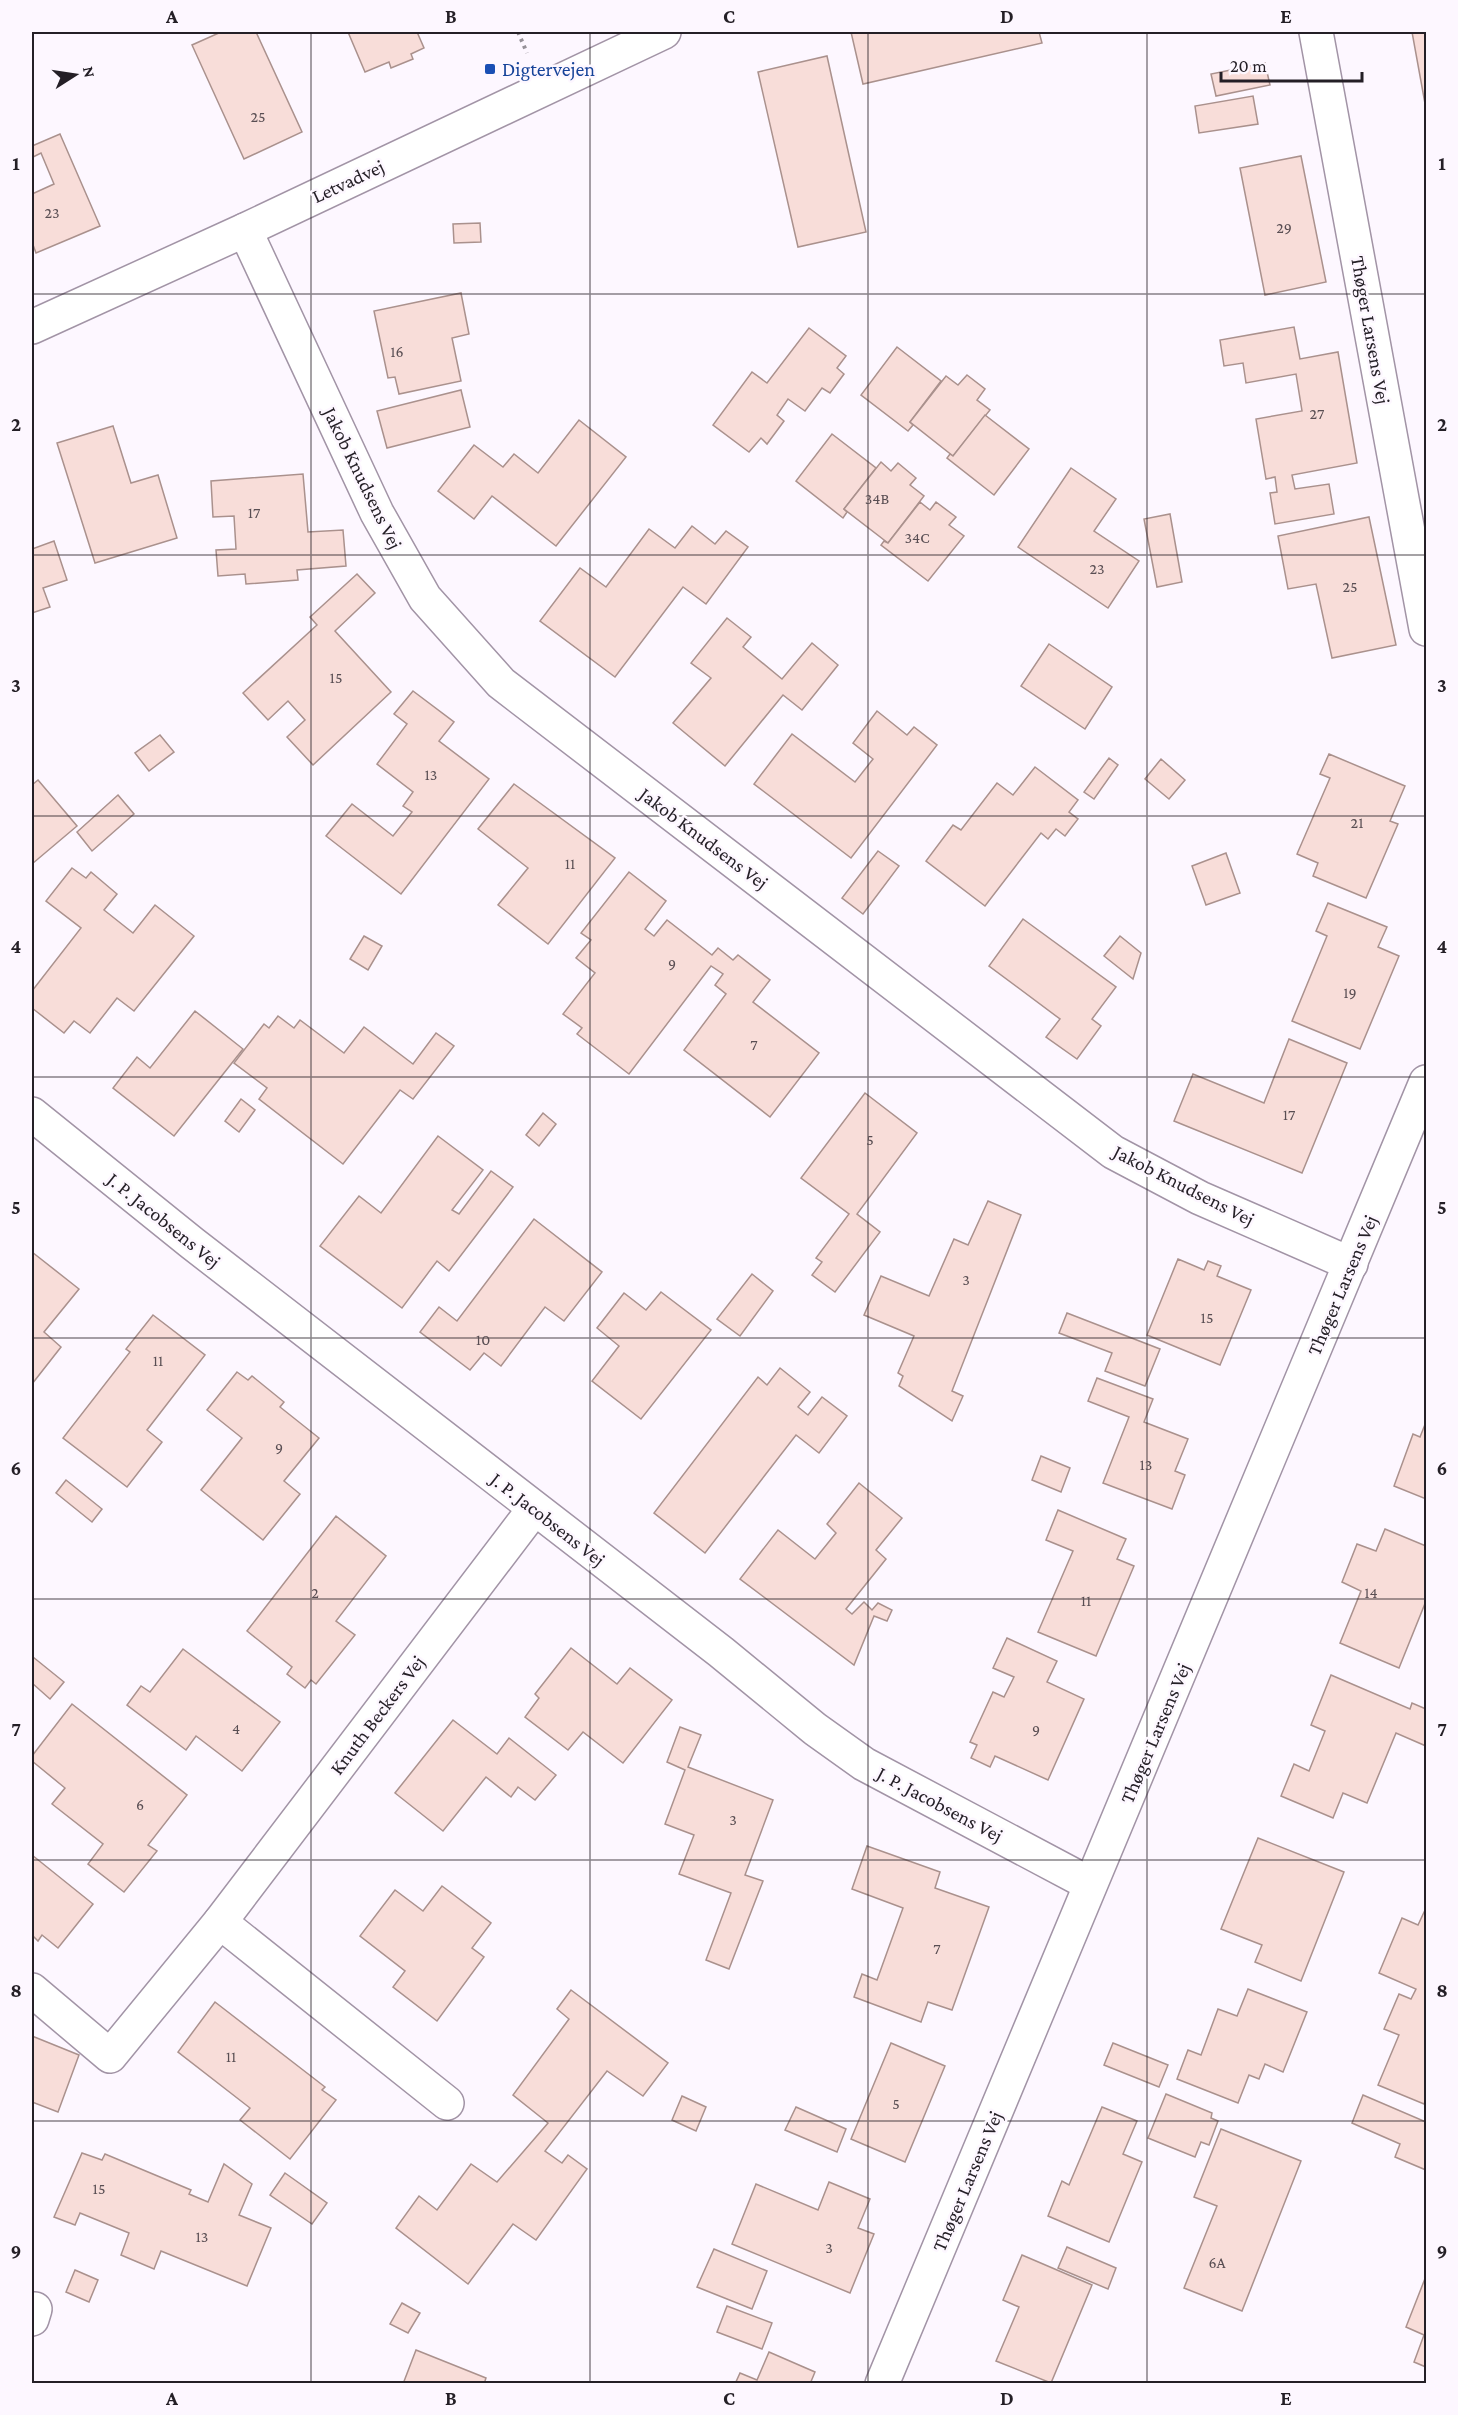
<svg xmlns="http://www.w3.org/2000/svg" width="1458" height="2415" font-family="'Crimson Pro',serif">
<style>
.building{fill:#f8ddd9;stroke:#aa918d;stroke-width:1.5}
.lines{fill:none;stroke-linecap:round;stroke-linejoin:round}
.minor-casing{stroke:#a294a6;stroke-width:36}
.path{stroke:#969198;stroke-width:4;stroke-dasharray:3 4.5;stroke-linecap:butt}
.minor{stroke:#fff;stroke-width:33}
.grid{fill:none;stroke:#241f26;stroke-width:1.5;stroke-opacity:0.55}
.transit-dot{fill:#1a4fb4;stroke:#fdf7ff;stroke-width:2}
.labels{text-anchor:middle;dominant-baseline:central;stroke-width:5;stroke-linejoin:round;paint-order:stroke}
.number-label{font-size:16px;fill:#594e53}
.transit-label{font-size:20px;fill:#164399;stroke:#fdf7ff;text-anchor:start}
.street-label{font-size:20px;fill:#241f26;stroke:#fdf7ff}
.neatline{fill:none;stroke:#241f26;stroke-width:2}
.grid-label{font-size:20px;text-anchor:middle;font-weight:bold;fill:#241f26}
</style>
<rect width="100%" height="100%" fill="#fdf7ff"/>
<g class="building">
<polygon points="221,32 256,32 302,132 244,159 192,45"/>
<polygon points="348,32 417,32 424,48 411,54 413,59 391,68 389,62 365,72"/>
<polygon points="851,32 1039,32 1042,43 863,84"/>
<polygon points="1412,32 1426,32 1426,109"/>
<polygon points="827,56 866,232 798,247 758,72"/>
<polygon points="1265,63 1270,85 1216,96 1211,74"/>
<polygon points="1253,96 1258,124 1199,133 1195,106"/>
<polygon points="60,134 100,226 36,253 32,242 32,194 54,184 41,153 33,157 32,146"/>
<polygon points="1301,156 1326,282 1265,295 1240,168"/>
<polygon points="480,223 481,242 454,243 453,224"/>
<polygon points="461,293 469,334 452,338 461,381 399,394 395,377 388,378 374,311"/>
<polygon points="1294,327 1300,359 1338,352 1357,463 1292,475 1295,489 1329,484 1334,514 1275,524 1270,493 1277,492 1275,477 1266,479 1256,419 1302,411 1296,374 1246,383 1243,363 1224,366 1220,340"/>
<polygon points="809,328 846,356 837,368 844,374 830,393 822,388 805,411 788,399 777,415 784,421 767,444 761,438 749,452 713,425 752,372 767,383"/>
<polygon points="897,347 941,381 910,422 913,425 908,431 861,395"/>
<polygon points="967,375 985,389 977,400 990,410 953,456 910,422 946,376 958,385"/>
<polygon points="461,390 470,427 387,448 377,411"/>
<polygon points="985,415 1029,449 994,495 947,458 950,454 953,456"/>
<polygon points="579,420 626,457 556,546 492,496 474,519 438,491 474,445 503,467 514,454 538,473"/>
<polygon points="113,426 131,483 158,475 177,538 95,563 57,443"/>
<polygon points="832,434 876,468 844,509 847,512 843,518 796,481"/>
<polygon points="881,462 891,471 898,463 916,478 910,485 924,496 888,543 844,509"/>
<polygon points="1071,468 1116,499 1094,531 1139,561 1108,608 1018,547"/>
<polygon points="303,474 308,532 343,530 346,566 297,570 298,580 246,584 245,574 218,576 216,550 236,549 234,516 213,517 211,481"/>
<polygon points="920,502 930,510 936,502 956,517 949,525 964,536 928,581 881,545 884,541 888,543"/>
<polygon points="1170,514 1182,582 1157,587 1144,519"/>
<polygon points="1369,517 1396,645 1332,658 1316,584 1288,589 1278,536"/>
<polygon points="692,526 715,544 726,531 748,547 706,604 683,587 615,677 540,621 580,568 606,587 649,529 675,548"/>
<polygon points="54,541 67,580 43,588 50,607 32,613 32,549"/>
<polygon points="357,574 375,593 335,631 391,692 313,765 287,737 305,720 288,701 268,720 243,693 317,625 310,617"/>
<polygon points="727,618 751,637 743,647 782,679 812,643 838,665 802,710 783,695 725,766 673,723 711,678 691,663"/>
<polygon points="1049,644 1112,687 1085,729 1021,686"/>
<polygon points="413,691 454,722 439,741 489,779 401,894 326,836 352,804 393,836 412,812 403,806 413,792 377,764 407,724 394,714"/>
<polygon points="877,711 907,735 914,727 937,745 851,858 754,784 792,734 855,782 873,759 853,743"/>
<polygon points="160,735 174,752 149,771 135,753"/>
<polygon points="1329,754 1405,786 1390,821 1398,824 1366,898 1313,876 1318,863 1297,854 1330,778 1320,774"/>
<polygon points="1109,758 1118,765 1094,799 1084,792"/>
<polygon points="1161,759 1185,780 1169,799 1145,779"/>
<polygon points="1035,767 1078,800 1069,812 1078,819 1065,836 1056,829 1048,839 1041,833 985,906 926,861 953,825 961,830 997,783 1013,795"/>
<polygon points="38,780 77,826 32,864 32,785"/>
<polygon points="514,784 615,858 548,944 498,905 528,868 478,829"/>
<polygon points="118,795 134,814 92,851 77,832"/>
<polygon points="878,851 899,866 863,914 842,898"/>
<polygon points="1226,853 1240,893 1206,905 1192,866"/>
<polygon points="72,868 86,878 91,872 117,894 104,910 133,933 155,905 194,936 134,1011 117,998 90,1033 74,1021 64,1033 32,1008 32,991 81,928 46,901"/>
<polygon points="629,872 666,901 645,929 654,936 667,920 712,955 718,948 733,960 738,955 770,980 753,1002 819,1053 770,1117 684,1050 726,994 715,985 723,974 711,966 629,1074 577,1034 582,1028 563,1014 595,973 576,958 591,940 581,933"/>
<polygon points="1328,903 1387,927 1378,947 1399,956 1360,1049 1292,1021 1327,936 1316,931"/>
<polygon points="1023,919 1116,987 1092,1019 1101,1026 1077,1059 1046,1037 1060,1019 989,966"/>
<polygon points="364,936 382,946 368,970 350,959"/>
<polygon points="1120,936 1141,953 1133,979 1104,956"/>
<polygon points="195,1011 243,1049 174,1136 113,1088 137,1057 150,1068"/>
<polygon points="278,1016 294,1028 300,1020 344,1053 364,1027 413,1064 436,1033 454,1046 413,1099 400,1090 343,1164 259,1099 267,1088 234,1063 264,1024 269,1028"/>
<polygon points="1289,1039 1347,1063 1302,1173 1174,1121 1193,1074 1264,1103"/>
<polygon points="865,1093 917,1133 857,1214 880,1232 835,1292 812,1275 822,1262 816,1258 849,1214 801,1178"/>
<polygon points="241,1099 255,1110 239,1132 225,1121"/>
<polygon points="543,1113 556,1124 539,1146 526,1135"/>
<polygon points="438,1136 483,1170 452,1210 459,1214 491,1171 513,1187 449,1271 437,1261 402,1308 320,1246 359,1196 381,1213"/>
<polygon points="988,1201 1021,1215 952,1391 963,1396 952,1421 899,1386 903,1376 898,1373 914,1336 864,1315 881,1276 929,1296 954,1239 968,1245"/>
<polygon points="534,1219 602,1272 564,1321 545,1307 501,1366 484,1353 470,1370 420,1332 439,1307 457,1321"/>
<polygon points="32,1252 79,1289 44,1332 61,1347 32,1384"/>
<polygon points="1178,1259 1204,1270 1208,1261 1221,1266 1217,1276 1251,1290 1220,1365 1147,1335"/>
<polygon points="752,1274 773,1291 740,1336 717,1319"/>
<polygon points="661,1292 711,1330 641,1419 592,1381 619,1346 597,1328 624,1293 646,1310"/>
<polygon points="1067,1313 1160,1349 1145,1386 1105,1371 1112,1353 1059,1333"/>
<polygon points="153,1315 205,1355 147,1430 162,1442 127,1487 63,1438 130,1352 126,1349"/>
<polygon points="780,1368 810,1392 798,1407 808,1415 822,1397 847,1416 819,1453 796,1435 705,1553 654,1513 758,1377 767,1385"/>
<polygon points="237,1372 248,1380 252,1376 284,1402 280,1407 319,1438 284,1481 300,1494 263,1540 201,1490 242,1438 207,1410"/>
<polygon points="1097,1378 1153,1399 1144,1422 1188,1439 1175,1471 1185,1475 1172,1509 1103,1483 1129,1417 1088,1401"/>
<polygon points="1426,1422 1426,1499 1394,1486 1413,1434 1420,1437"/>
<polygon points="1041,1456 1070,1468 1061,1492 1032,1480"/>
<polygon points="66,1480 102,1509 92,1522 56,1493"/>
<polygon points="859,1483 902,1518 876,1550 886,1559 846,1609 852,1614 864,1602 872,1610 878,1603 892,1610 887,1621 874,1616 854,1665 740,1579 778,1530 815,1559 836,1533 827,1524"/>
<polygon points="1058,1510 1126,1539 1117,1559 1134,1566 1096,1656 1038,1632 1073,1551 1046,1540"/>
<polygon points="336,1516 386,1556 336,1621 355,1635 316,1684 311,1680 305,1688 287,1674 292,1667 247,1631"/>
<polygon points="1385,1529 1426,1546 1426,1601 1399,1668 1340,1643 1361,1591 1342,1582 1357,1544 1376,1551"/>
<polygon points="1007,1638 1057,1661 1047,1682 1084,1699 1048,1780 995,1756 990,1767 971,1758 977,1745 970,1742 993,1692 1004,1697 1014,1677 993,1668"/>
<polygon points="571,1648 617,1684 630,1668 672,1700 623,1763 583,1732 568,1750 525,1717 539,1698 535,1694"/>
<polygon points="183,1649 280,1722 242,1771 196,1736 186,1750 127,1705 141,1686 150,1692"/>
<polygon points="33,1657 64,1682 50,1699 32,1683"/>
<polygon points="1331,1675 1410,1709 1412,1703 1426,1709 1426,1746 1396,1733 1367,1803 1343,1793 1333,1818 1281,1796 1294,1764 1309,1771 1325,1731 1311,1725"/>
<polygon points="72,1704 187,1795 148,1845 157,1851 124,1892 88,1864 103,1844 52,1804 65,1788 32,1761 32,1756"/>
<polygon points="453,1720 497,1754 509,1738 556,1775 535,1800 518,1787 511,1797 486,1777 443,1831 395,1793"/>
<polygon points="680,1727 701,1735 688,1767 773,1800 745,1875 763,1881 729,1969 706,1960 731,1893 679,1874 694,1835 665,1824 685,1770 667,1762"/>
<polygon points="1258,1838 1344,1872 1301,1981 1255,1962 1262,1945 1221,1929"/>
<polygon points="867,1846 940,1872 935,1888 989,1907 952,2010 928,2002 921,2022 854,1997 862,1974 877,1980 903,1908 852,1889"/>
<polygon points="32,1855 93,1904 58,1948 42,1935 38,1941 32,1935"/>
<polygon points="442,1886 491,1923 472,1948 484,1957 437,2021 393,1987 405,1971 360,1936 395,1890 423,1911"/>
<polygon points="1425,1910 1426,2099 1424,2104 1378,2085 1399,2035 1384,2029 1399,1994 1411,1999 1416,1989 1379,1973 1402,1918 1418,1925"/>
<polygon points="1248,1989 1307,2012 1283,2072 1265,2064 1259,2079 1249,2075 1238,2103 1177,2079 1188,2050 1201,2055 1218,2009 1237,2016"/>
<polygon points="571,1990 668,2063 643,2096 607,2071 545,2151 562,2163 568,2155 587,2169 536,2240 513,2224 468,2284 396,2228 419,2196 437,2210 471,2164 497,2182 548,2123 513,2095 569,2019 557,2009"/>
<polygon points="215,2002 325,2087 322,2090 336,2100 290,2159 240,2120 250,2108 178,2052"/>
<polygon points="32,2036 79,2055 58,2112 32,2102"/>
<polygon points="891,2043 945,2066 905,2162 851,2139"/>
<polygon points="1113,2043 1168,2065 1159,2087 1104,2065"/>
<polygon points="1166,2094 1212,2113 1211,2118 1218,2121 1209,2145 1201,2142 1195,2157 1148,2138"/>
<polygon points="1363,2095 1426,2122 1426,2170 1395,2157 1400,2144 1352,2123"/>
<polygon points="682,2096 706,2107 696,2131 672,2120"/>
<polygon points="796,2107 846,2129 837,2152 785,2130"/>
<polygon points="1102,2107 1137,2121 1123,2154 1142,2162 1109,2242 1048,2216 1062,2181 1069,2185"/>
<polygon points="1221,2129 1301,2161 1242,2311 1184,2288 1217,2206 1194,2197"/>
<polygon points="82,2153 102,2160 105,2154 191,2190 189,2194 208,2202 224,2164 252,2184 239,2215 271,2228 247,2286 161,2251 154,2269 121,2255 129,2233 80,2213 75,2225 54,2217"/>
<polygon points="285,2173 327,2203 312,2224 270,2195"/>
<polygon points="829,2182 870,2199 858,2228 874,2234 850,2293 732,2244 756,2184 818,2210"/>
<polygon points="1067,2247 1116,2268 1108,2289 1058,2268"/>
<polygon points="714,2249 767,2271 752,2309 697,2287"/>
<polygon points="1022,2255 1092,2285 1051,2383 996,2361 1019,2307 1003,2300"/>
<polygon points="75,2270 98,2280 89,2302 66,2292"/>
<polygon points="1426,2276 1426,2367 1414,2362 1424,2335 1406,2327"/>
<polygon points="402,2303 420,2313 408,2333 390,2324"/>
<polygon points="727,2306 772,2323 762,2349 717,2332"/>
<polygon points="416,2350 486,2378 484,2384 403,2384"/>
<polygon points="769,2352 815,2372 810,2384 735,2384 740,2373 757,2380"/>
</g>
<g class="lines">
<defs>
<g id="minor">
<polyline points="1316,32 1426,629"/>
<polyline points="245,230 377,513 425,598 501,683 1113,1152 1200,1198 1351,1264"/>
<polyline points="32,327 245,230 664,32"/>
<polyline points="32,1114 192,1243 721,1652 815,1729 864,1764 1090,1884"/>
<polyline points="220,1922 447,2103"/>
<polyline points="32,1990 110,2056 220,1922 534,1509"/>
<polyline points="32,2319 35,2309"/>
<polyline points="882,2384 1426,1082"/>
</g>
</defs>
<use href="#minor" class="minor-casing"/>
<polyline class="path" points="518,32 527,53"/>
<use href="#minor" class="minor"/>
</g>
<path class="grid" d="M311,32v2352M590,32v2352M868,32v2352M1147,32v2352M32,294h1394M32,555h1394M32,816h1394M32,1077h1394M32,1338h1394M32,1599h1394M32,1860h1394M32,2121h1394"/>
<rect class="transit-dot" x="484" y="63" width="12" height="12" rx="3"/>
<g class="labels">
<g class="number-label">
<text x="258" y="116">25</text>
<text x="52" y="212">23</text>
<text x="1284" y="227">29</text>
<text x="397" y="351">16</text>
<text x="1317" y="413">27</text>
<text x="877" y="498">34B</text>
<text x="254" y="512">17</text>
<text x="917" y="537">34C</text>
<text x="1097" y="568">23</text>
<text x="1350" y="586">25</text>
<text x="336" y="677">15</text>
<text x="431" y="774">13</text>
<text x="1357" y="822">21</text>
<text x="570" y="863">11</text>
<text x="672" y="963">9</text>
<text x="1350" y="992">19</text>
<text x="754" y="1044">7</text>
<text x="1289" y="1114">17</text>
<text x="870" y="1139">5</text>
<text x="966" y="1279">3</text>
<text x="1207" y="1317">15</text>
<text x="483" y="1339">10</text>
<text x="158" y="1360">11</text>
<text x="279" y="1447">9</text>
<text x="1146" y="1464">13</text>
<text x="315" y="1592">2</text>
<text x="1371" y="1592">14</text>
<text x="1086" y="1600">11</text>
<text x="236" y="1728">4</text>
<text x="1036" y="1729">9</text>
<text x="140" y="1804">6</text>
<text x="733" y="1819">3</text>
<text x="937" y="1948">7</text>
<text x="231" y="2056">11</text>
<text x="896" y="2103">5</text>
<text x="99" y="2188">15</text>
<text x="202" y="2236">13</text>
<text x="829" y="2247">3</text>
<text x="1217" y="2262">6A</text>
</g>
<g class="transit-label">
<text x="502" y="69">Digtervejen</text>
</g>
<g class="street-label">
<text transform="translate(348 181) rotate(-25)">Letvadvej</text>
<text transform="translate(1371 330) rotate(80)">Thøger Larsens Vej</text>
<text transform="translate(363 478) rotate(64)">Jakob Knudsens Vej</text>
<text transform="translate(704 838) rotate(37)">Jakob Knudsens Vej</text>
<text transform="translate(1184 1185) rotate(27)">Jakob Knudsens Vej</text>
<text transform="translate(164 1220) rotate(39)">J. P. Jacobsens Vej</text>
<text transform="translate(1342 1285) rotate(-67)">Thøger Larsens Vej</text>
<text transform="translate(548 1519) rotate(38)">J. P. Jacobsens Vej</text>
<text transform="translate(377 1715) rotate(-53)">Knuth Beckers Vej</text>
<text transform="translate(1155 1733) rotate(-67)">Thøger Larsens Vej</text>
<text transform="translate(940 1804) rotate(28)">J. P. Jacobsens Vej</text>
<text transform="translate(967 2181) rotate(-67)">Thøger Larsens Vej</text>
</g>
</g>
<rect width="1458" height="2415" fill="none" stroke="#fdf7ff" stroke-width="66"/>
<g transform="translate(75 75) rotate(78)" stroke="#fdf7ff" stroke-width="4.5" paint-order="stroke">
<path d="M0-4.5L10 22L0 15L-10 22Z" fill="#241f26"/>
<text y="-9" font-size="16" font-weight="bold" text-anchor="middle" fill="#241f26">N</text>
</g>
<path d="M1221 72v9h141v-9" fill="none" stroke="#241f26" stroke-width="3"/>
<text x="1230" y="72" font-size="18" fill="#241f26" stroke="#fdf7ff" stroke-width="4.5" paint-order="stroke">20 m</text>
<rect x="33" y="33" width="1392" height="2349" class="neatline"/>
<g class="grid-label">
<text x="172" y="23">A</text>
<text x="451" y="23">B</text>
<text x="729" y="23">C</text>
<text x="1007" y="23">D</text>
<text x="1286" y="23">E</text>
<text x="16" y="170">1</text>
<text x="1442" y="170">1</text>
<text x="16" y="431">2</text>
<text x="1442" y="431">2</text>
<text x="16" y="692">3</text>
<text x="1442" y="692">3</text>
<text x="16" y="953">4</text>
<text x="1442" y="953">4</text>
<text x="16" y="1214">5</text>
<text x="1442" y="1214">5</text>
<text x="16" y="1475">6</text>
<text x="1442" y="1475">6</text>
<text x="16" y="1736">7</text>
<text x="1442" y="1736">7</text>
<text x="16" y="1997">8</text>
<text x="1442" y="1997">8</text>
<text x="16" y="2258">9</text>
<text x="1442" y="2258">9</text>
<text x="172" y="2405">A</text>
<text x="451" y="2405">B</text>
<text x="729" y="2405">C</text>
<text x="1007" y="2405">D</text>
<text x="1286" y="2405">E</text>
</g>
</svg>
